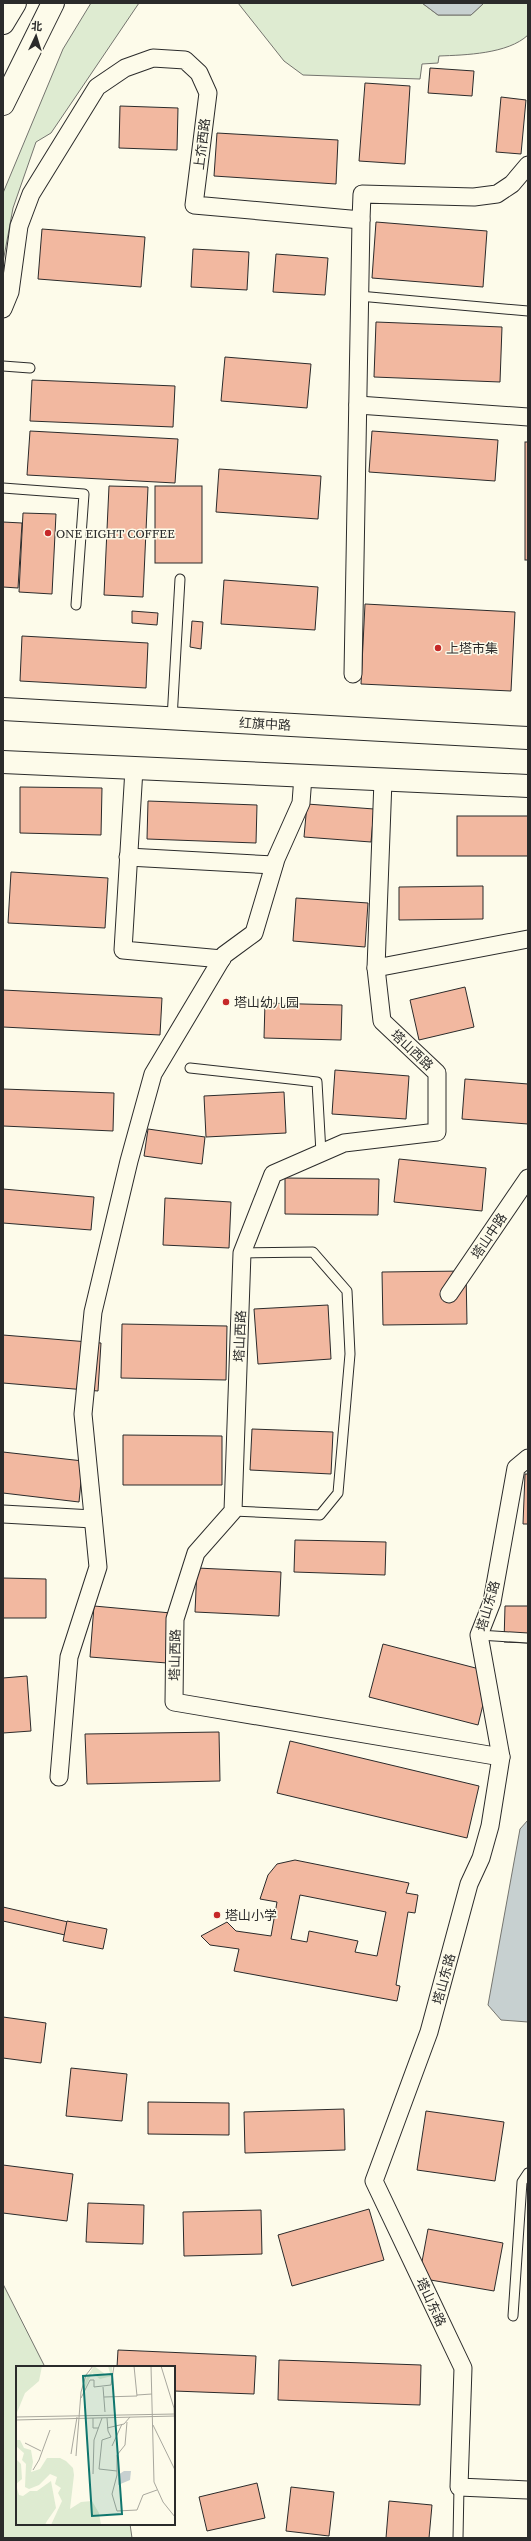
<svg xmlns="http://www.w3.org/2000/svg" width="531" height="2541" font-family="'Source Serif 4','Noto Sans SC',serif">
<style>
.green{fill:#deebd1;stroke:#74746e}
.water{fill:#c7d0d0;stroke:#74746e}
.building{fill:#f2b8a0;stroke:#2b2b2b;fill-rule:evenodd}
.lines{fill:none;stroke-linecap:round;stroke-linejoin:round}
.lane-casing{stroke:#2b2b2b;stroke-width:11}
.street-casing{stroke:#2b2b2b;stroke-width:19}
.primary-casing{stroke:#2b2b2b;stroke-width:24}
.lane{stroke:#fdfbea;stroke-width:9}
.street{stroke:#fdfbea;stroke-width:17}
.primary{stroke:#fdfbea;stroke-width:22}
.poi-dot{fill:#c62828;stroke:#fdfbea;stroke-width:1.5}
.labels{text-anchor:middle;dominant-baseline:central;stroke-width:3;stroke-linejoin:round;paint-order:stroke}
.street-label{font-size:13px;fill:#2b2b2b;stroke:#fdfbea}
.poi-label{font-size:13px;fill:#2b2b2b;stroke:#fdfbea;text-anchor:start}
.inset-road{fill:none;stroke:#a9a89e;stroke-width:1}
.view{fill:#0f766e;fill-opacity:0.15;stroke:#0f766e;stroke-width:2}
.inset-edge{fill:none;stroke:#2b2b2b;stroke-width:2}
</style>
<rect width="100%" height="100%" fill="#fdfbea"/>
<g class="green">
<polygon points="91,3 139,3 51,133 36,142 13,208 3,262 3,193 63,49"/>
<path d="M238,3h184l16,12h33l13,-12h44v32c-20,19 -63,20 -89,21l-1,7 -16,1 -2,15 -117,-4 -19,-14z"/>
<polygon points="3,2284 45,2367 17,2367 17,2524 130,2524 132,2538 3,2538"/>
</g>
<g class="water">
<polygon points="422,3 484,3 471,15 438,15"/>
<polygon points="528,1820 528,2022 501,2020 488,2005 520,1829"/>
</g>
<g class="building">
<polygon points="430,68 474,71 472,96 428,93"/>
<polygon points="365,83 410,86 405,164 359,161"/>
<polygon points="501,97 526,100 521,154 496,152"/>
<polygon points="120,106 178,108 177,150 119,148"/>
<polygon points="217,133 338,140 336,184 214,176"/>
<polygon points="376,222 487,231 483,287 372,278"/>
<polygon points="42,229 145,237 141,287 38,279"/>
<polygon points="193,249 249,252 247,290 191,287"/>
<polygon points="276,254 328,258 325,295 273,292"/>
<polygon points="376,322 502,327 500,382 374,377"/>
<polygon points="225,357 311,364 307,408 221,401"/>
<polygon points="32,380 175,386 173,427 30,421"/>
<polygon points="30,431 178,439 175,483 27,475"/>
<polygon points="372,431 498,440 495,481 369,472"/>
<rect x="525" y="442" width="3" height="118"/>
<polygon points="219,469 321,476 318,519 216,512"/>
<polygon points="109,486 148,487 143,597 104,595"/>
<rect x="155" y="486" width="47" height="77"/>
<polygon points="23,513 56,514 52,594 19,592"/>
<polygon points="3,522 22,523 18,588 3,587"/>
<polygon points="224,580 318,587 315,630 221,624"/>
<polygon points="365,604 515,612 511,691 361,684"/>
<polygon points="132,611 158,613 157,625 132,623"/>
<polygon points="192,621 203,622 201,649 190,647"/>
<polygon points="22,636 148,643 146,688 20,681"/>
<polygon points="20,787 102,788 101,835 20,833"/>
<polygon points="148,801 257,805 256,843 147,839"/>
<polygon points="307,804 374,809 371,842 304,837"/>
<rect x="457" y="816" width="71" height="40"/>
<polygon points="11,872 108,878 105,928 8,923"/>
<polygon points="483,886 483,919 399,920 399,887"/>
<polygon points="296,898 368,903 365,947 293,941"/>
<polygon points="465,987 474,1027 419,1040 410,1000"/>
<polygon points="3,990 162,998 160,1035 3,1027"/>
<polygon points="265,1003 342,1005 341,1040 264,1038"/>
<polygon points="335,1070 409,1076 406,1119 332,1114"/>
<polygon points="465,1079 528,1084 528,1124 462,1119"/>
<polygon points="3,1089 114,1093 113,1131 3,1126"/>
<polygon points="284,1092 286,1133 206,1137 204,1096"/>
<polygon points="148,1129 205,1137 202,1164 144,1156"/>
<polygon points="399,1159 486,1168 482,1211 394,1202"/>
<polygon points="285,1178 379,1179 378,1215 285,1214"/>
<polygon points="3,1189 94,1197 91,1230 3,1223"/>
<polygon points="165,1198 231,1202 229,1248 163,1245"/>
<polygon points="466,1271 467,1324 383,1325 382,1272"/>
<polygon points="328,1305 331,1359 258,1364 254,1309"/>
<polygon points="122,1324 227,1326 226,1380 121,1378"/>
<polygon points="3,1335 101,1343 98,1391 3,1383"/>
<polygon points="252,1429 333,1432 331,1474 250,1470"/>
<polygon points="123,1435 222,1436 222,1485 123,1485"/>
<polygon points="3,1452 83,1461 79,1502 3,1493"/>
<polygon points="525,1474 528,1474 528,1524 523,1524"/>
<polygon points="295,1540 386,1542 385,1575 294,1572"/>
<polygon points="197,1568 281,1572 279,1616 195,1612"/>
<polygon points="3,1578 46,1579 46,1618 3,1618"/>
<polygon points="94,1606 171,1613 167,1663 90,1657"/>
<polygon points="505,1606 528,1606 528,1643 504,1642"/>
<polygon points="383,1644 491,1672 478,1725 369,1697"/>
<polygon points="27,1676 31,1731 3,1733 3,1678"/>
<polygon points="219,1732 220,1781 87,1784 85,1734"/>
<polygon points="290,1741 479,1786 467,1838 277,1793"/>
<path d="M295,1860l114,23 -3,10 12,2 -3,18 -7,-1 -12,73 4,1 -3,15 -163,-30 5,-22 -29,-4 -9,-9 26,-14 9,9 35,5 6,-34 -17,-3 8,-24 9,-11zM300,1895l86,17 -9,44 -22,-4 3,-11 -49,-10 -2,11 -16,-3z"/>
<polygon points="3,1907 68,1922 65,1935 3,1921"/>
<polygon points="67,1921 107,1929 103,1949 63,1941"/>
<polygon points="3,2017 46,2023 41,2063 3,2058"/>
<polygon points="71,2068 127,2074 122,2121 66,2116"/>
<polygon points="148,2102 229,2103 229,2135 148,2134"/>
<polygon points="344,2109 345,2150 245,2153 244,2112"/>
<polygon points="426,2111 504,2122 495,2181 417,2170"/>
<polygon points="3,2165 73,2174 67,2221 3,2213"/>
<polygon points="88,2203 144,2205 143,2244 86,2242"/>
<polygon points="369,2209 384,2260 292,2286 278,2235"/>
<polygon points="261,2210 262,2254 184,2256 183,2212"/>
<polygon points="428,2229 503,2243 494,2291 419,2278"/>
<polygon points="118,2350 256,2356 254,2394 174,2391 174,2367 117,2367"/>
<polygon points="279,2360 421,2365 420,2405 278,2400"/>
<polygon points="257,2483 265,2518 207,2531 199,2497"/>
<polygon points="291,2487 334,2492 329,2536 286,2531"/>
<polygon points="389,2501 432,2505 429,2538 386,2538"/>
</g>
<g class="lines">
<defs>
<g id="lane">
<polyline points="359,296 528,311"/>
<polyline points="3,366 30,368"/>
<polyline points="3,488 84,494 76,605"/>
<polyline points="172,719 180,579"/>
<polyline points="190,1068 317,1082 321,1153"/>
<polyline points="233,1511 320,1515 338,1493 350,1354 347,1291 313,1252 242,1253"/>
<polyline points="479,1635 528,1638"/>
<polyline points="513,2316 522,2182 528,2173"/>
<polyline points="458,2538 459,2487"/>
</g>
<g id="street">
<polyline points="3,309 10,292 19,226 31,194 97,87 125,68 153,58 185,60 199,73 208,93 194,205 361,220 362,194 474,197 497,194 512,184 528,165"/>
<polyline points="358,405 528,417"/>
<polyline points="353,674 361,220"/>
<polyline points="134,769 123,950 222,959"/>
<polyline points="383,780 376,968 382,1021 437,1073 437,1132 344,1143 273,1174 242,1253 233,1511 196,1553 175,1619 174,1702 501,1757"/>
<polyline points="128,857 274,865"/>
<polyline points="376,968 528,939"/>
<polyline points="449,1294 528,1178"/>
<polyline points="528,1458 516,1468 492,1602 479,1635 501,1757 490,1826 481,1858 469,1884 429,2032 374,2181 463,2368 459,2487 528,2490"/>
<polyline points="3,1514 93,1519"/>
<polyline points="59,1777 69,1657 98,1567 83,1414 93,1312 129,1161 153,1074 224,955 254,933 276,859 301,803 303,776"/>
</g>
<g id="primary">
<polyline points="3,23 15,3"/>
<polyline points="3,104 53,3"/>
<polyline points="3,709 528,738"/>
<polyline points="3,762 528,786"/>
</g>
</defs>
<use href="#lane" class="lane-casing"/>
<use href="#street" class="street-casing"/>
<use href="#primary" class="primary-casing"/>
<use href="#lane" class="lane"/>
<use href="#street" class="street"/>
<use href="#primary" class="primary"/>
</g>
<g class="poi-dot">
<circle cx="48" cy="533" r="4"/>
<circle cx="438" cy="648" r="4"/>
<circle cx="226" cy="1002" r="4"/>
<circle cx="217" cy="1915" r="4"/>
</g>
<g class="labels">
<g class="street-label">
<text transform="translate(202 144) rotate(-83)">上夼西路</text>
<text transform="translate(265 724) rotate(3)">红旗中路</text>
<text transform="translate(412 1050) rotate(43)">塔山西路</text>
<text transform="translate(489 1236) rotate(-56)">塔山中路</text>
<text transform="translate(240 1336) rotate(-88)">塔山西路</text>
<text transform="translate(488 1606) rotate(-74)">塔山东路</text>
<text transform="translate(175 1655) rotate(-89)">塔山西路</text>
<text transform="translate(444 1979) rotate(-75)">塔山东路</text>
<text transform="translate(431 2302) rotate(65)">塔山东路</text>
</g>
<g class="poi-label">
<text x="56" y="533">ONE EIGHT COFFEE</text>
<text x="446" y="648">上塔市集</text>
<text x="234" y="1002">塔山幼儿园</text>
<text x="225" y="1915">塔山小学</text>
</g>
</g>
<g transform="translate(16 2366)">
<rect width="159" height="159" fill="#fdfbea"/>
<path d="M0,0h26l-3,15 -14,12 -9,22zM78,0l11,8 5,-1 -2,-7h4v10l-12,3 -8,-6 -10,21 4,-15zM0,74h4l4,8 7,2 2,12 -2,10 9,-3 7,-11h13l6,3 7,7 1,7 -4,34 11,-7 11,-1 7,12 2,12h-50l11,-24 -4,-8 3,-5 -6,-4 2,-7 -7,-3 -11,11 -10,4 -4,-2 1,-23 -4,-4 2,-7 -8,-7zM0,93l5,5 1,15 -6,5zM35,115l5,27 -9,13 -2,4h-29v-40l3,10 4,1 7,-5h7z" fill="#deebd1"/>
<path d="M108,105h7l-1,9 -12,5v-10z" fill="#c7d0d0"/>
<path class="inset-road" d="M135,0l3,116 9,20 12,15M145,0l13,42 1,27M87,21l2,25M121,29l15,-1M88,31l33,-1 -3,-30M65,32l9,-18h4v7l17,-2 3,-19M0,51l159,-3M77,52v10h5M91,52l1,13 3,6 -9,3 -3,29 18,2M0,54l159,-4M111,56l-2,23 -8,10v20l-5,19 5,17 20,-1 6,-15 14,-5M137,59l22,45M91,62l17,-4 6,-7M9,77l16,8M96,80l10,-22M55,88l6,-37M60,90l5,-64 5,-17 7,-9M17,104l6,-10 11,-30M77,108l1,-34 8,-22"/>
<path class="view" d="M96,8l10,140 -30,2 -9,-140z"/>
<rect width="159" height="159" class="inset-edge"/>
</g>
<rect width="531" height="2541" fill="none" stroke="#2b2b2b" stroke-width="8"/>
<g transform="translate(36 36) rotate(4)" stroke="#fdfbea" stroke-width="3" paint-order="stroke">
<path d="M0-3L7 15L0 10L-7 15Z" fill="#2b2b2b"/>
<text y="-6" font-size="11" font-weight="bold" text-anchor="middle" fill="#2b2b2b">北</text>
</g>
</svg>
